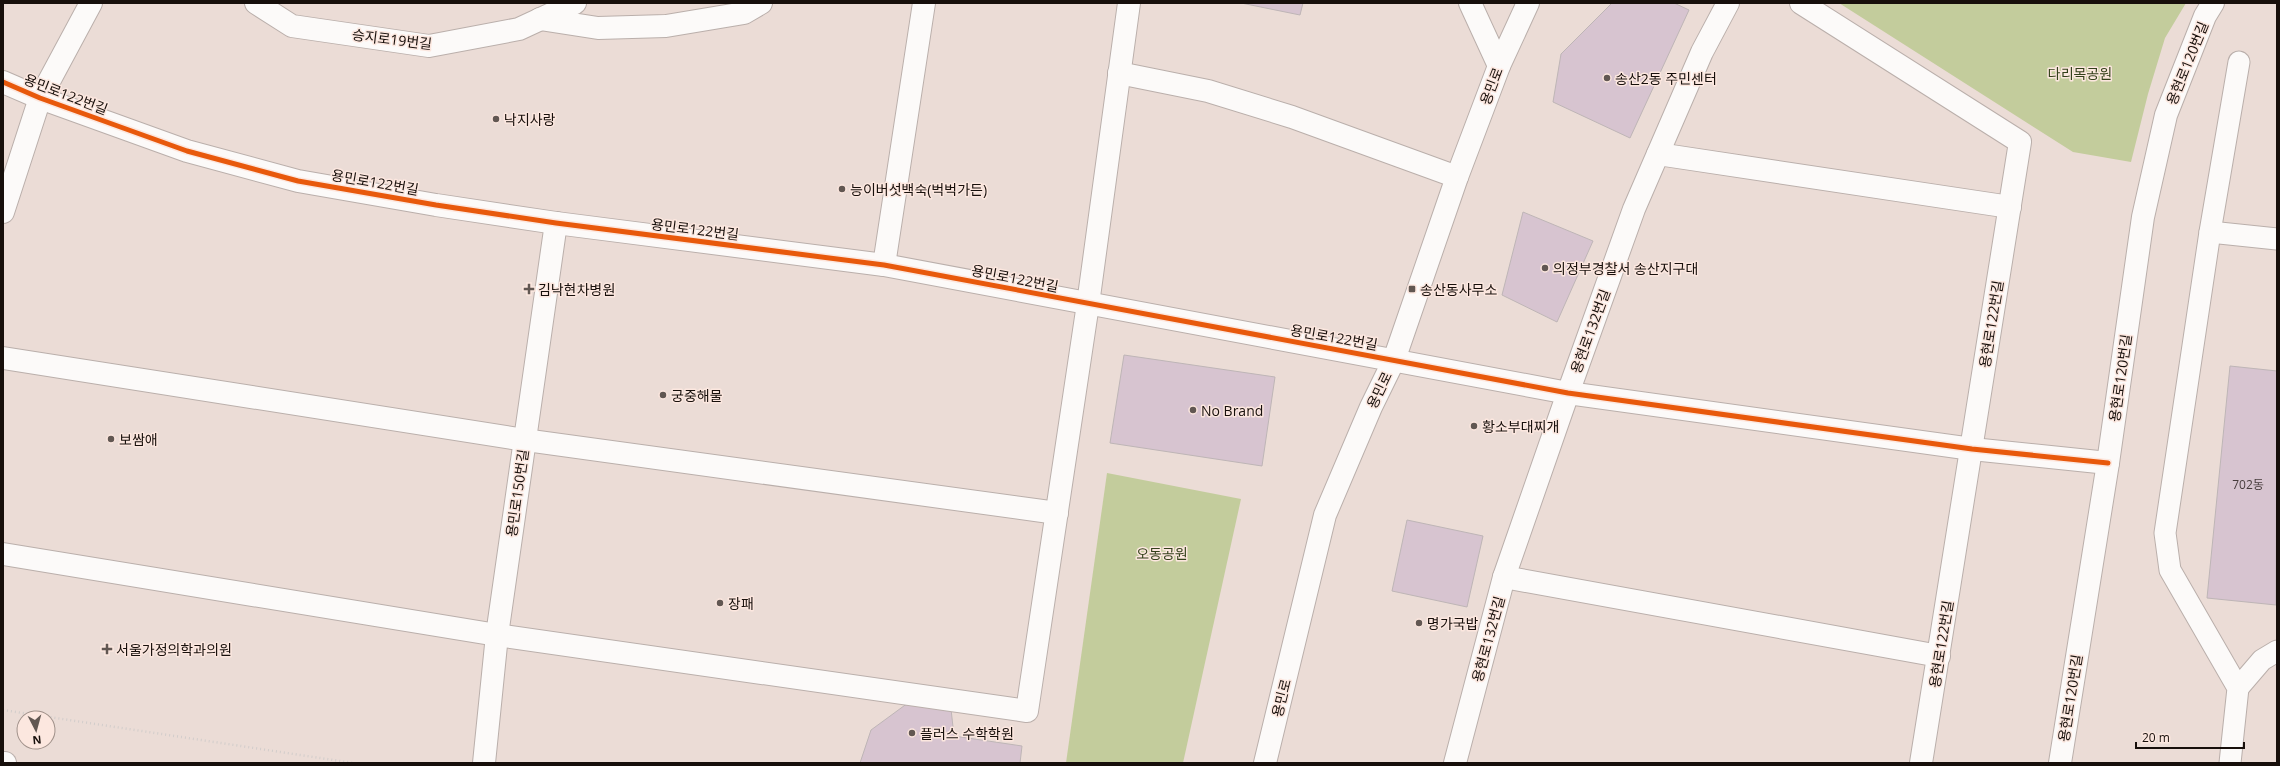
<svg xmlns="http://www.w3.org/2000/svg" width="2280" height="766" font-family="'Open Sans','Noto Sans KR',sans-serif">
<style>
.green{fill:#c3cc9c}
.building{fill:#d7c4d0;stroke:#beb5b6}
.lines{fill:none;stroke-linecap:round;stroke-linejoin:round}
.service-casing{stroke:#baafab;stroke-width:23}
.minor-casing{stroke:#baafab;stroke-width:24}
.secondary-casing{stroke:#baafab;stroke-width:24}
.path{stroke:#d2cdcb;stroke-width:2.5;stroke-dasharray:1 3;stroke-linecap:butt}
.service{stroke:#fcfaf9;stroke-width:21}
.minor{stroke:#fcfaf9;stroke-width:22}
.secondary{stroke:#fcfaf9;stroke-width:22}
.cycleway-casing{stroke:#fce7df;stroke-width:8}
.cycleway{stroke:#e8590c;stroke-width:5}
.poi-dot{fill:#615752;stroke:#fce7df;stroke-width:1.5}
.labels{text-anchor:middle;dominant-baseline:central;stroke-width:3;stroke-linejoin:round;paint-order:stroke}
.number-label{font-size:12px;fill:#473c3c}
.street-label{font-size:14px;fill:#170f0b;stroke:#fce7df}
.park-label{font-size:14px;fill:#33401a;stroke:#fce7df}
.poi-label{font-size:14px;fill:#170f0b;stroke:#fce7df;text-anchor:start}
</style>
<rect width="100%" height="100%" fill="#ebdcd6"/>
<g class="green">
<polygon points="1839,3 2186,3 2165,38 2148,94 2131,162 2073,152"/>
<polygon points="1107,473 1241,499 1183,763 1066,763"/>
</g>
<g class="building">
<polygon points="1241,3 1303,3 1300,15"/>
<polygon points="1612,3 1674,3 1689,10 1630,138 1553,102 1561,54"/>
<polygon points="1523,212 1593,241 1557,322 1502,295"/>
<polygon points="1124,355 1275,377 1262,466 1110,443"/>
<polygon points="2230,366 2277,371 2276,605 2207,598"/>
<polygon points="1407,520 1483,536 1467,607 1392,591"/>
<polygon points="912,700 951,709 954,736 1022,746 1020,763 860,763 871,730"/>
</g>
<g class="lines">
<defs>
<g id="service">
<polyline points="2210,232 2277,239"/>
<polyline points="2238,688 2262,660 2277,651"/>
<polyline points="2230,763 2238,688 2170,570 2165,533 2210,232 2239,62"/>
</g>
<g id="minor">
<polyline points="256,3 292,26 429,46 519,29 575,3"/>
<polyline points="1470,3 1499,66"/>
<polyline points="1801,3 2020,142 1921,763"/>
<polyline points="540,19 598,28 666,26 744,13 761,3"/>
<polyline points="1119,73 1208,91 1292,117 1457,177"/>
<polyline points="3,82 40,98 187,151 298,181 436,205 556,223 884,265 1568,393 1972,449 2108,463"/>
<polyline points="1658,154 2010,207"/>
<polyline points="3,212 40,98 91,3"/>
<polyline points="884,265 924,3"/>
<polyline points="3,358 525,440 1057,513"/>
<polyline points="3,554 497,635 1027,711 1088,304 1129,3"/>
<polyline points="1504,577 1939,656"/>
<polyline points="3,763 5,763"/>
<polyline points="484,763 497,635 556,223"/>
<polyline points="1455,763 1504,577 1568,393 1634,209 1702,52 1728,3"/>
<polyline points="2060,763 2108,463 2143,217 2166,115 2205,16 2213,3"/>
</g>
<polyline id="secondary" points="1265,763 1325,515 1371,407 1394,360 1457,177 1499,66 1528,3"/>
</defs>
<use href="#service" class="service-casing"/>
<use href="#minor" class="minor-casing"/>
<use href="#secondary" class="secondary-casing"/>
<polyline class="path" points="3,710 353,763"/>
<use href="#service" class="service"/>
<use href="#minor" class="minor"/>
<use href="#secondary" class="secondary"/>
<defs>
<polyline id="cycleway" points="3,82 40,98 187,151 298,181 436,205 556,223 884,265 1568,393 1972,449 2108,463"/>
</defs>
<use href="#cycleway" class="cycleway-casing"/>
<use href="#cycleway" class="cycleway"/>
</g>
<g class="poi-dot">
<circle cx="1607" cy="78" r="4"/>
<circle cx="496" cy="119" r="4"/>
<circle cx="842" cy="189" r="4"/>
<circle cx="1545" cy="268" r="4"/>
<path d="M527 283h4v4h4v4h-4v4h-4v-4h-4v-4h4z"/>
<rect x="1408" y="285" width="8" height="8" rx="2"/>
<circle cx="663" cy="395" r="4"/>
<circle cx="1193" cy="410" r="4"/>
<circle cx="1474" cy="426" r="4"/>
<circle cx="111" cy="439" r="4"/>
<circle cx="720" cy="603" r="4"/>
<circle cx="1419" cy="623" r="4"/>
<path d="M105 643h4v4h4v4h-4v4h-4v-4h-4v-4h4z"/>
<circle cx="912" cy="733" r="4"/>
</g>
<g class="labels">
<g class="number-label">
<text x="2248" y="484">702동</text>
</g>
<g class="street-label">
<text transform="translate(392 39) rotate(7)">승지로19번길</text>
<text transform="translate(2187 63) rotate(-68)">용현로120번길</text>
<text transform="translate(1491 86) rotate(-69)">용민로</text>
<text transform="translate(66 94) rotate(21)">용민로122번길</text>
<text transform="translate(375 182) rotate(10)">용민로122번길</text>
<text transform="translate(695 229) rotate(7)">용민로122번길</text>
<text transform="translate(1015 278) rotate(11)">용민로122번길</text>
<text transform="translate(1991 324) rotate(-81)">용현로122번길</text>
<text transform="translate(1590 331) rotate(-70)">용현로132번길</text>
<text transform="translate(1334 337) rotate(10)">용민로122번길</text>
<text transform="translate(2120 378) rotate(-82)">용현로120번길</text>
<text transform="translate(1379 390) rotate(-64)">용민로</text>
<text transform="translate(517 493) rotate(-82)">용민로150번길</text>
<text transform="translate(1488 639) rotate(-75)">용현로132번길</text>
<text transform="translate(1941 644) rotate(-81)">용현로122번길</text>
<text transform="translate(1281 698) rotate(-76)">용민로</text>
<text transform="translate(2070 698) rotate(-81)">용현로120번길</text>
</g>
<g class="park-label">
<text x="2080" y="73">다리목공원</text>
<text x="1162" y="553">오동공원</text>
</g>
<g class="poi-label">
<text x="1615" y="78">송산2동 주민센터</text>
<text x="504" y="119">낙지사랑</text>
<text x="850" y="189">능이버섯백숙(벅벅가든)</text>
<text x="1553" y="268">의정부경찰서 송산지구대</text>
<text x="538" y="289">김낙현차병원</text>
<text x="1420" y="289">송산동사무소</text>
<text x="671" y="395">궁중해물</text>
<text x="1201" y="410">No Brand</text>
<text x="1482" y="426">황소부대찌개</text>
<text x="119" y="439">보쌈애</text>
<text x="728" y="603">장패</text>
<text x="1427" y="623">명가국밥</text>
<text x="116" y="649">서울가정의학과의원</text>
<text x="920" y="733">플러스 수학학원</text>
</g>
</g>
<rect width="2280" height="766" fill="none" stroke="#170f0b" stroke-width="8"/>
<g transform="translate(36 730) rotate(174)"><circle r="19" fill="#fce7df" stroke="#a0918a"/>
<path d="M0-3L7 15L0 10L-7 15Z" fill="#615752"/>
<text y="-6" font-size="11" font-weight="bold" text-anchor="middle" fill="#170f0b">N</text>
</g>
<path d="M2136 742v6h108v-6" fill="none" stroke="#170f0b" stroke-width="2"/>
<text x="2142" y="742" font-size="12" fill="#170f0b" stroke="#fce7df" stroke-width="3" paint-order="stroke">20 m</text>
</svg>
